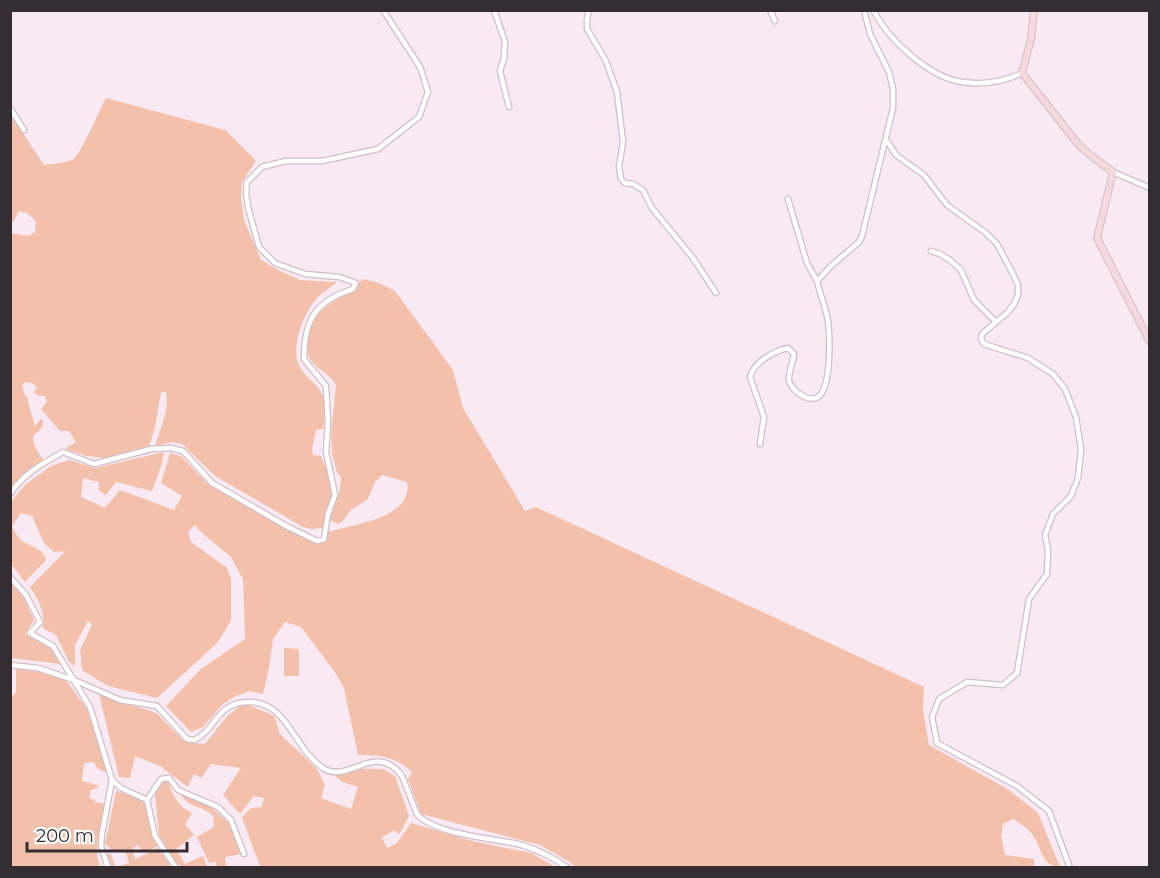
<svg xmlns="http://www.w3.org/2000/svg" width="1160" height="878" font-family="Montserrat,sans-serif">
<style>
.green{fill:#f3c1ab}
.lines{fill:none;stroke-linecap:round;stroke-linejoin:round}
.minor-casing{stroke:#cfbfc9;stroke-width:7}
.secondary-casing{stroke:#cfbfc9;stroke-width:8}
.minor{stroke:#fff;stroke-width:4.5}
.secondary{stroke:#f5d9dc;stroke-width:6}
</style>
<rect width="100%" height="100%" fill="#f9e9f3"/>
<g class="green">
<path d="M106,98l119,32 31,31 -14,21 -1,16 3,22 17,40 19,11 20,9 37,2c-6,5 -13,9 -19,15 -14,14 -28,50 -19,69 5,10 16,16 22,26 5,8 4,28 2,37l-7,1 -4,19 1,6 8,1 8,21 2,12v8l-8,31 -11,1 -9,-2 -88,-51 -33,-32 -10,-2 -17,4c5,-17 15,-37 11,-54h-5l-6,36 -6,18 -44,12 -18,-2 -19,-6 -2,-2 10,-6 -7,-11h-9l-19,-22 6,-7 -2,-6 -8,-1 -3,-3 3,-5 -5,-4 -7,-1 -3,3 3,11 3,2c0,10 5,19 7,28l6,-7 2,1 -1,8 -9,8 1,8 9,16c-13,9 -24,17 -32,31v-258l17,3 7,-4 1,-11 -9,-8 -8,-2 -6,11 -2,-1 -1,-107 34,51c9,-1 20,-2 28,-5 8,-4 28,-51 34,-62z"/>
<path d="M363,279l16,4 16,8 58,79 10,38 62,103 11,-4 388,180 -1,23 6,35 80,45 29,23 22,54c-19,0 -18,-20 -28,-33 -5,-7 -13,-11 -19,-15l-10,5 -2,13 4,18 29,4v8h-459l-5,-5 -30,-17 -119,-31 -13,-35 4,-7c-16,-16 -33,-17 -54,-17l-14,-67 -10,-17 -33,-44 -16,-5 -12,17 -4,29 -6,26 -14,-3 -15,6 -12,8 -19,22 -12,5 -25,-26 35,-37 44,-30 -2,-60 -12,-22 -29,-24 -7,-8 -7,7 3,10 36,26 4,11v42l-14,22 -60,55 -49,-12 -26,-16 -2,-20 12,-25 -4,-4 -13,24v21l-6,-4 -13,-27 -13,-7c2,-17 -4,-27 -13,-41l36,-36 -12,1 -10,-9 -12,-27 -11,-3 -9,13c2,4 5,10 8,13 9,8 23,8 26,21l-21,22 -14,-18 -1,-61 16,-19 25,-18 18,-6 26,8 69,-16 -3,15 -9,24 -36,-9 -10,13 -8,-5 1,-8 -16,-4 -2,19 24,11 15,-18 54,20 8,-14 -21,-13 9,-30 11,3 28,29 106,58 10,-1 3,-10c26,-8 86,-14 79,-50l-25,-7 -7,7 -7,17 -17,11 -8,11 -5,3 -8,-4 10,-31 1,-11 -4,-6 -5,-18 -1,-19 5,-50c-6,-12 -19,-15 -26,-26 -3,-5 -3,-11 -3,-17 0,-35 38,-42 56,-63z"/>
<polygon points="10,580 24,599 34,620 25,634 52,649 61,664 11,658"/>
<polygon points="284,648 299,649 299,676 284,676"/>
<path d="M16,669l23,3 27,8 21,29 22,62 -2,2 -10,-5 -3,-6 -10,1 -2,18 15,4 1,3 -7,2 -2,8 6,2v2l10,2c-4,20 -12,44 -5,63h-89l-1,-169 6,-5z"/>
<polygon points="99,694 156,713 185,742 205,744 227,716 244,703 274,716 280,734 317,769 325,785 321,798 351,809 358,787 342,782 327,768 383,769 395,776 409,816 399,835 395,830 382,837 387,848 397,843 411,823 472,841 531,853 555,867 260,867 242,817 251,808 262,807 264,798 254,796 240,814 223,795 241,768 211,764 201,778 194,774 188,787 160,766 135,756 130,778 119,777"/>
<path d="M163,782h5c5,14 10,24 24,31l-7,11 9,11 -18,14 9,15 18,-8 4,11h-25l-6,-4 -17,-28 -4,-41z"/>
<polygon points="116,791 144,800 153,839 158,846 145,853 137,845 132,850 135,859 158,848 171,867 112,867 107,854 111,854 115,867 129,863 125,850 115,852 105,844"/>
<path d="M180,793l31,14 18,16 12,31 -16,3 1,10h8h-17l-1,-5 -7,1 -12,-26 17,-10 -1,-11c-14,-13 -24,-6 -33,-23z"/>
</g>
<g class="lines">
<defs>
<g id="minor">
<polyline points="494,10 505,42 504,58 500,71 509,107"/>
<polyline points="589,10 587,19 587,29 606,61 617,92 623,142 619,167 621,179 625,183 633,184 643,190 652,208 693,258 716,293"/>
<polyline points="770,10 775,21"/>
<path d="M873,10c15,29 55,67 89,72 20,3 41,0 60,-9"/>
<polyline points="10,108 24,130"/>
<polyline points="887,141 896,155 924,175 947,205 986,233 997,244 1012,272 1018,285 1018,295 1014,304 1007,313 982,334 981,339 984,344 1028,358 1053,374 1065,389 1076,417 1081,449 1078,478 1071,496 1053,514 1045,535 1048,550 1047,574 1029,599 1017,673 1003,685 967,682 939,699 932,717 937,743 1017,786 1049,811 1070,868"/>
<polyline points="1113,172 1150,188"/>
<polyline points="788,199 807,263 817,281"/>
<polyline points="931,251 940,254 950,260 961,270 974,300 995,321"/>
<path d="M760,444l4,-27 -14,-40c4,-15 24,-26 38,-29l6,6c-1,8 -6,19 -5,27 3,11 24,25 32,13 10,-14 9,-56 7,-73 -2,-13 -8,-27 -11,-40l15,-16 27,-23 3,-6 31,-128v-19l-4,-17 -19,-38 -6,-24"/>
<path d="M10,494c13,-20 33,-31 53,-42l31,12 57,-15 20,-1 12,3 29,32 76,44 29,14 7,-2 4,-25 7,-19 -9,-43 2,-30 -2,-36 -22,-27c0,-39 11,-58 49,-70l3,-6 -17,-6 -34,-3 -30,-11 -16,-16 -11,-40 -2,-14 1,-11 15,-15 24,-6h36l56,-12 41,-32 9,-25 -8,-25 -37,-57"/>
<polyline points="10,577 26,595 40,622 30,633 53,646 90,707 112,780 102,833 101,846 108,868"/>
<path d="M10,665l28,3 36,12 46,20 37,6 30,33 7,1c23,-10 22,-40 58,-38 36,2 43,48 71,66 25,17 53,-28 79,8l15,38c18,21 78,24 105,31 16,5 32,13 46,23"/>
<polyline points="112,780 121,788 147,800 155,836 176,868"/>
<polyline points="147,800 161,779 169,778 178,790 218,807 231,820 244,854"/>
</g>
<polyline id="secondary" points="1034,10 1031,39 1022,73 1078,144 1090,155 1113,172 1097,238 1150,342"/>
</defs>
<use href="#minor" class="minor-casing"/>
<use href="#secondary" class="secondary-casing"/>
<use href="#minor" class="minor"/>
<use href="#secondary" class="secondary"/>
</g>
<rect width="1160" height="878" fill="none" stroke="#342e32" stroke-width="24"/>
<path d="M27 842v9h160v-9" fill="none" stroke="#342e32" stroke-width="3"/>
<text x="36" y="842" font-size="18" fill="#342e32" stroke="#ffffff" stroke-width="4.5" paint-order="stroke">200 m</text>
</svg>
